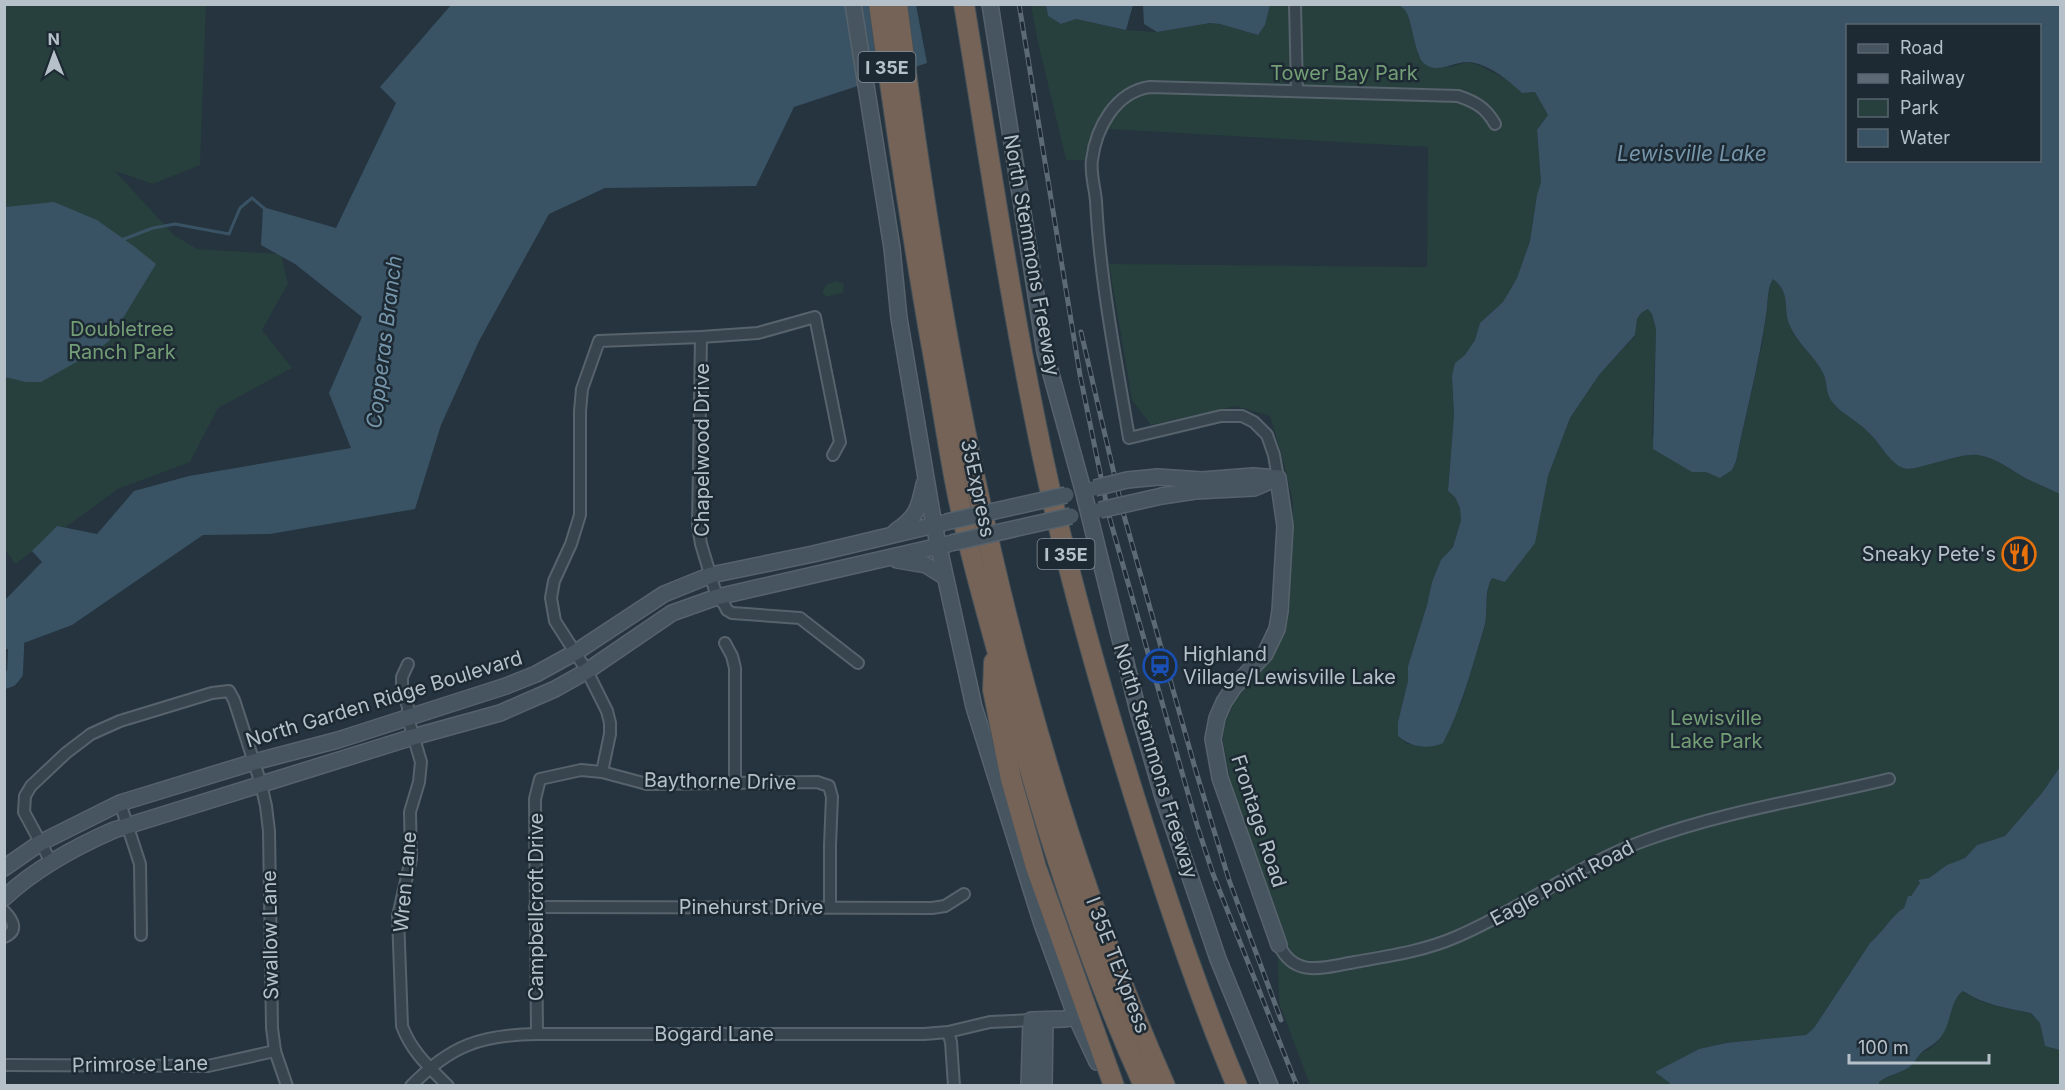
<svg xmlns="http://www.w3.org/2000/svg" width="2065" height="1090" font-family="Inter,sans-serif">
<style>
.green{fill:#273f3d}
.water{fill:#395365;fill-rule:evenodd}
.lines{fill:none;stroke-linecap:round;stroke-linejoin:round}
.stream{stroke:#395365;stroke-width:3}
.river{stroke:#395365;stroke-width:16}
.street-casing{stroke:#57636c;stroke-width:14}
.secondary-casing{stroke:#57636c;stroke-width:18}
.highway-casing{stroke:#445059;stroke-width:22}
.street{stroke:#39454e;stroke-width:10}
.secondary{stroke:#475561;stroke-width:15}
.highway{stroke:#746356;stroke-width:20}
.rail-casing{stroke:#5b6a75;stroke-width:5}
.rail{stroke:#1e2a33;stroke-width:3;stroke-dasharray:9;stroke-linecap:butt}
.secondary-bridge-casing{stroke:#57636c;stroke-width:18;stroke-linecap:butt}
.secondary-bridge{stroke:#475561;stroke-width:15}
.labels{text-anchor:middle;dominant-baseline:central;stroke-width:5;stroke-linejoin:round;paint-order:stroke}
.shield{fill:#1e2a33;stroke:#88939c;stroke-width:1.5}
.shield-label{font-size:18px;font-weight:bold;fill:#b5c0c9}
.park-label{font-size:20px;fill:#749e76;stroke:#1e2a33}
.street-label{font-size:20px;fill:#b5c0c9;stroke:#1e2a33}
.poi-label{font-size:20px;fill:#b5c0c9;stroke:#1e2a33;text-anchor:end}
.water-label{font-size:21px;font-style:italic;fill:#7696ab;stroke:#1e2a33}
</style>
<rect width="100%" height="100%" fill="#25343e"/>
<g class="green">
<polygon points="5,5 206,5 200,165 153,184 115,171 174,235 197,249 281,254 288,284 262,330 292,368 218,408 190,462 118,489 15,564 5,549"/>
<path d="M1031,5h15l2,11 13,8 15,-5 50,11 31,2 53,-9 10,1 37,11 8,-10 5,-20h128c3,2 6,3 8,6 3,4 12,41 12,45l32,11 18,-5 13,4 28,15 13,12 13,-1 13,23 -11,15 4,52 -4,13 -7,45 -13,38 -14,24 -23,21 -5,17 -23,36 2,39 -6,76 7,6 5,11 1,12 -8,27 -12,14 -9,21 -5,23 -19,61v15l-10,41v14l9,8 36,-1 19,-42 23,-75 3,-41 4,-8 13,5 10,-13 29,-72 4,-21 22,-58 29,-43 36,-39 2,-17 4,-6 8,-4 3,5 4,15 -4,107 40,36 40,-2 4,-9 26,-116 7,-54 4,-12c18,14 10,29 16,45 7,20 25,31 34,49 5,10 2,21 10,30 9,11 25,18 35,29 12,10 20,30 35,36 10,5 55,-16 75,-13 19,3 33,15 49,24 11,5 23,10 33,15v273l-18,26 -37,43 -28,9 -12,13 -18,7 -18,13 -11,3 2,2 -9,13h-3l-4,12c-12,7 -22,25 -34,35l-56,85 -8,7 -80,8 -27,6 -43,23 14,11 -1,2h-359l-31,-82 -2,-76 -46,-143 -8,-43 1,-15 11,-25 36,-42 17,-41 5,-116 -10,-42 -13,-44 -34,-10 -85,19 -19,-25 -23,-136 318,3 1,-120 -321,-18 -8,19v13l-33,-1 -29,-122z"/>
<polygon points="837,281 844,284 843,293 826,297 822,291 827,284"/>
<path d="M1963,991c20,15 45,17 68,22l9,10 5,23 15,4v35l-181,1v-4c9,-6 19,-8 29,-14 5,-3 8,-9 12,-14 4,-3 8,-4 12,-7 17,-15 17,-46 31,-56z"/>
</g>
<g class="water">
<polygon points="451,5 916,5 927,63 794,107 756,186 605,188 549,214 479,341 441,425 415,509 270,534 203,535 72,625 5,650 5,600 42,562 32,551 57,526 97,534 134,491 189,476 351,448 329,393 362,317 295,264 261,245 263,207 336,228 396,103 380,87"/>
<polygon points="1046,5 1046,4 1133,5 1126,30 1076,19 1061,24 1048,16"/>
<polygon points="1143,5 1143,4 1270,5 1265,25 1258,35 1220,24 1210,23 1157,32 1144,24"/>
<path d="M1398,5h662v489c-11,-5 -22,-10 -33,-15 -16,-9 -30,-21 -49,-24 -19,-3 -65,18 -75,13 -15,-6 -23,-26 -35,-36 -10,-11 -26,-18 -35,-29 -8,-9 -5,-20 -10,-30 -9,-18 -26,-29 -34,-49 -6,-16 2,-31 -16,-45 -6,9 -5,25 -7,36 -7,49 -20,97 -30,146l-4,9 -12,8 -14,-6h-14l-39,-23 3,-120 -4,-15 -4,-5 -7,4 -4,6 -2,16 -36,40 -29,43 -22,58 -13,67 -30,39 -13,-4c-9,15 -3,34 -8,50 -12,39 -22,79 -41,115 -16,7 -32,4 -45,-7v-14l10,-41v-15l19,-61 5,-23 9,-22 12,-13 8,-27 -1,-12 -5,-11 -7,-6 6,-76 -2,-39 3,-13 10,-8 10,-15 5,-17 23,-21 14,-24 13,-37 7,-46 4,-13 -4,-52 11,-15 -13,-23 -13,1c-14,-13 -34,-30 -55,-31 -13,0 -29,11 -41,3 -12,-7 -13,-45 -21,-55 -2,-2 -4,-4 -7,-5zM1848,26h192v134h-192z"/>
<polygon points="54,202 97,220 135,247 156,264 109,341 96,351 41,382 26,382 5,377 5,207"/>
<path d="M2060,767v283l-15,-4 -5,-23 -9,-10c-24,-5 -47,-8 -68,-22 -12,8 -12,29 -19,41 -7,13 -16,14 -24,22 -4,5 -7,11 -12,14 -10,6 -20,7 -29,14v3h-210l1,-2 -15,-11 44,-23 27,-6 80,-8 8,-7 56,-85c12,-10 22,-28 34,-35l4,-12h3l9,-13 -2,-3 11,-2 18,-13 18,-7 12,-13 28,-9 37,-43z"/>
</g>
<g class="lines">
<polyline class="stream" points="124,239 153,228 175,224 229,234 240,208 252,198 265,209"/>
<polyline class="river" points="4,681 10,679 15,673 17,624"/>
<defs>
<g id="street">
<polyline points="1295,4 1297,91"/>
<polyline points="701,337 698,526 701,544 717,597 724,604 727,610 732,613 800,618 858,663"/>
<path d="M1278,478l-4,-23 -7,-20 -13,-13 -12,-6h-21l-92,22c-13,-78 -29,-157 -33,-237 -1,-13 -6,-28 -4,-41 4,-32 23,-68 58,-73l308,9c18,6 28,12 37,28"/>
<polyline points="725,643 732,656 735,668 735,783"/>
<path d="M408,664l-6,13v13l6,17v11l13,44 -2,20 -9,30 1,47 -13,57 4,110c9,25 27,41 46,60"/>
<polyline points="602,772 610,734 610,723 607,711 587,671 555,621 551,598 554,581 571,544 580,515 580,411 582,389 599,341 701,337 758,333 815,317 840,442 833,455"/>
<polyline points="120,803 140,864 141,935"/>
<polyline points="51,862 24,812 25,796 31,786 66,753 91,734 120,721 212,693 229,691 234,700 261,784 266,806 269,831 272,1028 275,1051 287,1086"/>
<polyline points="535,907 932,908 945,906 964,894"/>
<path d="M4,911c9,9 15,20 0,26"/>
<path d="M1279,945c16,34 46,22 76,17 34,-6 69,-11 101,-25 66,-28 123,-73 190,-97 79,-29 162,-41 243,-61"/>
<polyline points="948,1032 951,1042 954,1086"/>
<polyline points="537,1034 535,799 540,779 581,770 602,772 647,784 817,782 829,786 832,797 830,845 830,906"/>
<polyline points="4,1065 208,1066 275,1051"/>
<path d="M411,1086c40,-41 70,-51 126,-52h387l24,-2 42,-10 41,-2"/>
</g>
<g id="secondary">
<polyline points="853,4 892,248 899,318 934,525 974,707 1042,924 1076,1017 1097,1062"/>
<polyline points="990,4 1045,352 1083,490 1138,711 1163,797 1218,959 1270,1086"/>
<polyline points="1158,477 1202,480 1253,476 1278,478"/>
<polyline points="1278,478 1285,526 1280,611 1277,629 1265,654 1234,687 1224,702 1217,718 1213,739 1220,778 1279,945"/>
<polyline points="1162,496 1195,491 1254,488 1275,479"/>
<path d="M896,531c21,-14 23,-23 28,-47"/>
<polyline points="897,560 926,565 945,577"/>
<polyline points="4,868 40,843 120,803 254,762 338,740 506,686 536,674 576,652 664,594 711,575 813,554 943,523"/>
<path d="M4,898c32,-30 71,-51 110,-68l299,-93 87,-24 55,-24 32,-18 85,-58 45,-16 231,-53"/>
<polyline points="1029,1086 1031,1020 1064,1019 1076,1017"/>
<polyline points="1044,1086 1045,1020"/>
</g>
<g id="highway">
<path d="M879,4c15,112 32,223 51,333 9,48 16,97 25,144 13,68 33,135 51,202 36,137 79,273 138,403"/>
<path d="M897,4c47,368 117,741 268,1082"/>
<path d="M964,4c25,152 47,304 79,454 27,125 62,247 101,369 28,87 57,174 93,259"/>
<polyline points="994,662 993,690 1011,779 1036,867 1114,1086"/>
</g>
</defs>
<use href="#street" class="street-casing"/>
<use href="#secondary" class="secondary-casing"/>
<use href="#highway" class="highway-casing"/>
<use href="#street" class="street"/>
<use href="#secondary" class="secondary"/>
<use href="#highway" class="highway"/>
<defs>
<g id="rail">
<polyline points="1019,4 1080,375 1109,516 1197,825 1213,874 1297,1086"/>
<polyline points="1081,332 1123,512 1195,768 1229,880 1281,1020"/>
</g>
</defs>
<use href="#rail" class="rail-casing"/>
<use href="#rail" class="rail"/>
<defs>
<g id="secondary-bridge">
<polyline points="1095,488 1127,480 1158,477"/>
<polyline points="1100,510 1162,496"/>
<polyline points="946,522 1066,495"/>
<polyline points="951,543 1071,516"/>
</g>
</defs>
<use href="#secondary-bridge" class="secondary-bridge-casing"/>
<use href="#secondary-bridge" class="secondary-bridge"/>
</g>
<defs>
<symbol id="restaurant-ring" viewBox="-11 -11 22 22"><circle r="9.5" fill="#1e2a33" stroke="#e8710a" stroke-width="1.5"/><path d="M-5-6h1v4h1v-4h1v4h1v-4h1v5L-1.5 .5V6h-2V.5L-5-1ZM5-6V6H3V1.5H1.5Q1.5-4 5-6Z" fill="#e8710a"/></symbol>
<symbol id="station-ring" viewBox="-11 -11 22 22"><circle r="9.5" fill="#1e2a33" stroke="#1a4fb4" stroke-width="1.5"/><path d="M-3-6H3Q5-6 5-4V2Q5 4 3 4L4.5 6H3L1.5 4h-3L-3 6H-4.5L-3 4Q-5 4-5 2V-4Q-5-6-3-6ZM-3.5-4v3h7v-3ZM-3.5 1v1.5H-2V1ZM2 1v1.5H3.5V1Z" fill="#1a4fb4"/></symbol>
</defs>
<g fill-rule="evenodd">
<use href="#restaurant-ring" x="2000" y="535" width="38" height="38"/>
<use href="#station-ring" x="1141" y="647" width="38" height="38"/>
</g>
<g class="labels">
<g class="shield">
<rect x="858.5" y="52" width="57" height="30" rx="4.5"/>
<rect x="1037.5" y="539" width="57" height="30" rx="4.5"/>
</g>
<g class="shield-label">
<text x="887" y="67">I 35E</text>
<text x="1066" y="554">I 35E</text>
</g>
<g class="park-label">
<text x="1344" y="73">Tower Bay Park</text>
<text x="122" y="329">Doubletree<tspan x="122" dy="23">Ranch Park</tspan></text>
<text x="1716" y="718">Lewisville<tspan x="1716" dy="23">Lake Park</tspan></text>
</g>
<g class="street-label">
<text transform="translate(1032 255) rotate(80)">North Stemmons Freeway</text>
<text transform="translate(702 450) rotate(-90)">Chapelwood Drive</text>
<text transform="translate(978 488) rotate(78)">35Express</text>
<text transform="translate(384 699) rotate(-17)">North Garden Ridge Boulevard</text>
<text transform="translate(1156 761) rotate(73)">North Stemmons Freeway</text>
<text transform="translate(720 781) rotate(1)">Baythorne Drive</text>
<text transform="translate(1259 821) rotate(72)">Frontage Road</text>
<text transform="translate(405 882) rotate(-85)">Wren Lane</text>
<text transform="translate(1562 883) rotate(-28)">Eagle Point Road</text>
<text transform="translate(536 907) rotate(-90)">Campbellcroft Drive</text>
<text x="751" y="907">Pinehurst Drive</text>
<text transform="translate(270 935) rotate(-91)">Swallow Lane</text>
<text transform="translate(1118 965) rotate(69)">I 35E TEXpress</text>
<text x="714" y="1034">Bogard Lane</text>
<text transform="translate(140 1064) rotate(-1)">Primrose Lane</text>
</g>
<g class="poi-label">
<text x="1996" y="554">Sneaky Pete's</text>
<text x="1183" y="654" text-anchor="start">Highland<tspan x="1183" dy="23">Village/Lewisville Lake</tspan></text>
</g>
<g class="water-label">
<text x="1692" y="153">Lewisville Lake</text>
<text transform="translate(384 342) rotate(-83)">Copperas Branch</text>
</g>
</g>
<rect width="2065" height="1090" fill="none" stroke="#b5c0c9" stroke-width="12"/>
<rect x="1846" y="24" width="195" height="138" fill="#1e2a33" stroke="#5a666f" stroke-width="1.5"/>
<rect x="1858" y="44" width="30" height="9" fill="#475561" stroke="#5a666f" stroke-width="1.5"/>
<text x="1900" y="54" font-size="18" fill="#b5c0c9">Road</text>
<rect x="1858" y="74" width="30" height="9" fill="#5b6a75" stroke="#5a666f" stroke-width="1.5"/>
<text x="1900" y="84" font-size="18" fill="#b5c0c9">Railway</text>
<rect x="1858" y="99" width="30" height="18" fill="#273f3d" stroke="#5a666f" stroke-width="1.5"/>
<text x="1900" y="114" font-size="18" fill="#b5c0c9">Park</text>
<rect x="1858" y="129" width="30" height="18" fill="#395365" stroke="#5a666f" stroke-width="1.5"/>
<text x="1900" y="144" font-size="18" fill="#b5c0c9">Water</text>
<g transform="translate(54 54) rotate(359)" stroke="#1e2a33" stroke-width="4.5" paint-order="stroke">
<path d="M0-4.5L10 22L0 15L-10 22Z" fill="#b5c0c9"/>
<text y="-9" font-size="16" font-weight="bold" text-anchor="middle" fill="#b5c0c9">N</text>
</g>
<path d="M1849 1054v9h140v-9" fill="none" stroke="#b5c0c9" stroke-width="3"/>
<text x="1858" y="1054" font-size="18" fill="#b5c0c9" stroke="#1e2a33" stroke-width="4.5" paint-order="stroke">100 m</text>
</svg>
